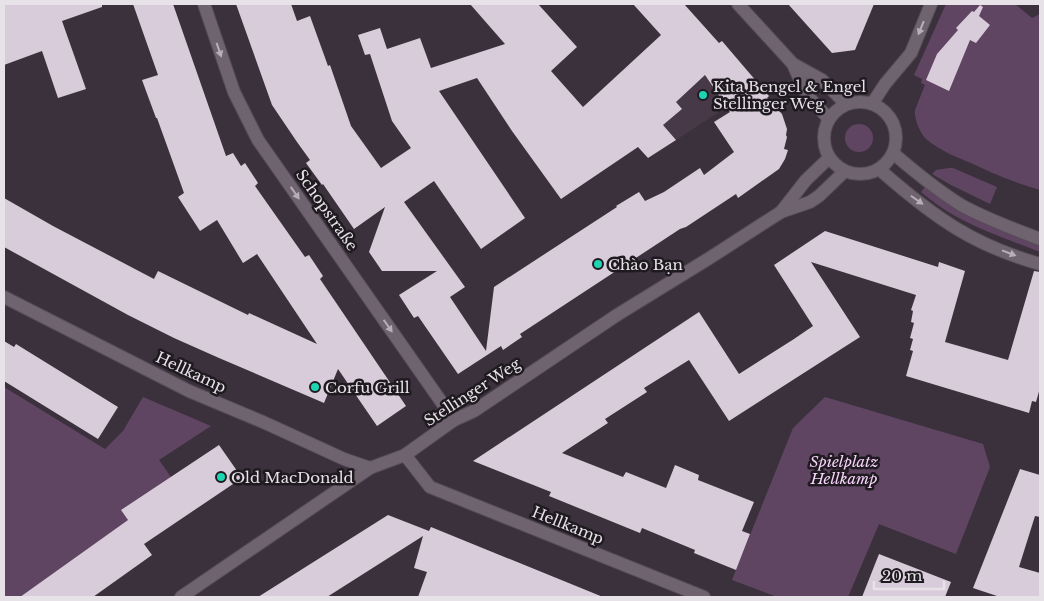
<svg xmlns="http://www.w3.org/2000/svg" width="1044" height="601" font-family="'Libre Baskerville',serif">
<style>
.built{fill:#483949}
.green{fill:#604563}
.building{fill:#d8cbda;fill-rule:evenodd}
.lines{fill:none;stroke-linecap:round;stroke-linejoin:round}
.minor-casing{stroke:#554d56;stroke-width:14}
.minor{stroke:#6f6370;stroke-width:12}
.oneway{fill:#b7afb8}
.poi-dot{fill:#1dd5b1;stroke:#1f1a20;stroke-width:2}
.labels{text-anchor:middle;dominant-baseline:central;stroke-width:5;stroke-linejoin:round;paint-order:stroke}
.poi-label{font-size:15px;fill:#e7e1e8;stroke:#1f1a20;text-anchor:start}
.street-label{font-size:15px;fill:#e7e1e8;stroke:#1f1a20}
.park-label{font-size:15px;font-style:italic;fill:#f8d3fb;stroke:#1f1a20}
</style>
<rect width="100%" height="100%" fill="#3b313c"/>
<polygon class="built" points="722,41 732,53 730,54 748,76 751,74 760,84 730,105 648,158 624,130 690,69"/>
<g class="green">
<path d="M946,4h69l17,14 8,-4v176c-24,-7 -46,-16 -69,-27 -15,-6 -32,-13 -45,-24 -6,-6 -12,-20 -11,-29l10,-25 -4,-2 1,-4 -8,-4z"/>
<circle cx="859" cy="138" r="14"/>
<polygon points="949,168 953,168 997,187 990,204 951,185 932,174 936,170"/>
<path d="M925,187l79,45 36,13v7c-28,-11 -57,-21 -83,-35 -13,-7 -25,-16 -36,-25z"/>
<polygon points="4,387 105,449 123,431 143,397 211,426 159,460 171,477 122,511 128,520 20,597 4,597"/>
<polygon points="825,397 983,444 990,467 956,554 879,524 848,597 777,597 732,580 793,428"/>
</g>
<g class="building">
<polygon points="4,4 102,4 102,7 62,21 86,89 58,98 42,51 4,65"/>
<polygon points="133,4 173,4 226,156 233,153 241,166 245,163 258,183 255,186 305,257 309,255 323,276 320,279 406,406 377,426 338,369 324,403 219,358 174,338 128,315 4,247 4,198 53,226 154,279 158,271 248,315 249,313 317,344 257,254 243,263 217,220 200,231 178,197 184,193 157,118 156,118 142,80 158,75"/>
<path d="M236,4h55l6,17 13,-5 18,50 2,-1 21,61 30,42 30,-20 -19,-27 -22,-67 -5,1 -7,-20 22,-7 7,21 33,-11 11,30 74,-24 -35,-40h68l39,43 -26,24 32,36 78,-72 -28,-31h51l35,39 3,-2 47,55 -2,2 15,16 5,15 -1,6 1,2 -3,12 4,1 -3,9 -6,10 -41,29 -2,-4 -50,33 -6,2 -160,105 2,3 -19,13 -2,-4 -43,28 -40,-58 -4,2 -15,-23 38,-24h-55l-13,-19 16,-45 -31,22 -31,-45 -1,1 -16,-22 4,-3 -13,-18 -25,-37zM705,75l25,37 -16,10 20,30 -30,23 -4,-7 -36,24 -19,9 -6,-9 -23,14 1,1 -123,80 -8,64 -36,-54 15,-10 -61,-85 30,-21 47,68 44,-31 -86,-127 38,-13 35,53 49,68 77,-52 10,11 28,-18 -13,-15 19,-16 -6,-7z"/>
<polygon points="788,4 874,4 855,50 832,53"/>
<polygon points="980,5 983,7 979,16 990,25 976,43 970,40 949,91 926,80 937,54 958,30 956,28 972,11 974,12"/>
<polygon points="825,231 938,267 939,262 965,271 945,342 1008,360 1034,271 1040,272 1040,388 1036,402 1032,401 1029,413 906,376 913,351 910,350 913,339 910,338 914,323 911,322 913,311 911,310 916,295 811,262 860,337 729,421 689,360 644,388 647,392 605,419 608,423 562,453 623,477 626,472 666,488 675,465 699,475 698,480 754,502 742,531 750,534 736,570 694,553 695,550 642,528 640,533 549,496 551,492 473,461 699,312 739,374 794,339 813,326 774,265"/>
<polygon points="4,341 14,347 16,344 118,407 98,439 4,381"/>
<polygon points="219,445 242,478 144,544 152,555 93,597 20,597 128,520 121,510"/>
<polygon points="1020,469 1040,475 1040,517 1035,516 1019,567 1040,573 1040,597 1000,597 973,588"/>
<polygon points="388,515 429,531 431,527 603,597 418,597 427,572 414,568 423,536 327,597 258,597"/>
<polygon points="879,554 951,582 945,597 862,597"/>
</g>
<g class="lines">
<defs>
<g id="minor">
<polyline points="204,4 234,92 258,140 454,420"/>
<polyline points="738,4 793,64 822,80 846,104"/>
<polyline points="793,64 806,94 829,119"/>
<circle cx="860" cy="138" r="36"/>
<polyline points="872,104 885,84 911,53 931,4"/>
<path d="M893,153c22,19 44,37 68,52 25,14 53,24 79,34"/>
<path d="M879,169c25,22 51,44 80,61 25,15 53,26 81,34"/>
<polyline points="781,212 806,180 829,158"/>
<polyline points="4,297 189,391 263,422 344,459 370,468"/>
<polyline points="405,455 430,487 704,597"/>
<polyline points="181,597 370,468 405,455 454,420 474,411 617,315 708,259 781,212 810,202 819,196 845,171"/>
</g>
</defs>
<use href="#minor" class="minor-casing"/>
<use href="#minor" class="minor"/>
</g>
<defs><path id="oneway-solid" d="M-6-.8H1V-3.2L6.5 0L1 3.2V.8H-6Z" transform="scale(1.25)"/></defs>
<g class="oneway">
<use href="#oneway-solid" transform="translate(921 28) rotate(112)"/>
<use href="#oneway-solid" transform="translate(219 50) rotate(71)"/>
<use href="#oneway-solid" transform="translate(295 193) rotate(55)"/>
<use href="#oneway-solid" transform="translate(917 200) rotate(35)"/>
<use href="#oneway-solid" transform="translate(1009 253) rotate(21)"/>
<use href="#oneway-solid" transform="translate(388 326) rotate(55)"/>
</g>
<g class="poi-dot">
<circle cx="703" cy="95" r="5"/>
<circle cx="598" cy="264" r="5"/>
<circle cx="315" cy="387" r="5"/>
<circle cx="221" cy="477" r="5"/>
</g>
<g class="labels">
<g class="poi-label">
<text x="713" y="86">Kita Bengel &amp; Engel<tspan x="713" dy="17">Stellinger Weg</tspan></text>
<text x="608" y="264">Chào Bạn</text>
<text x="325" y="387">Corfu Grill</text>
<text x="231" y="477">Old MacDonald</text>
</g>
<g class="street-label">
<text transform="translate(327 210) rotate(55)">Schopstraße</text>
<text transform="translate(191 372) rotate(25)">Hellkamp</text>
<text transform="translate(472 392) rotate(-33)">Stellinger Weg</text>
<text transform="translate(568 525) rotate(22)">Hellkamp</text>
</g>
<g class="park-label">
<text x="844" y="461">Spielplatz<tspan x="844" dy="17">Hellkamp</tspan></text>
</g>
</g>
<rect width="1044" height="601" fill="none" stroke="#e7e1e8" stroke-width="10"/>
<path d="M874 581v8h70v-8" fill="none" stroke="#e7e1e8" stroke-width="2.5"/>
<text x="882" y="581" font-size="15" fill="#e7e1e8" stroke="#1f1a20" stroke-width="4" paint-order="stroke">20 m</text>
</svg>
